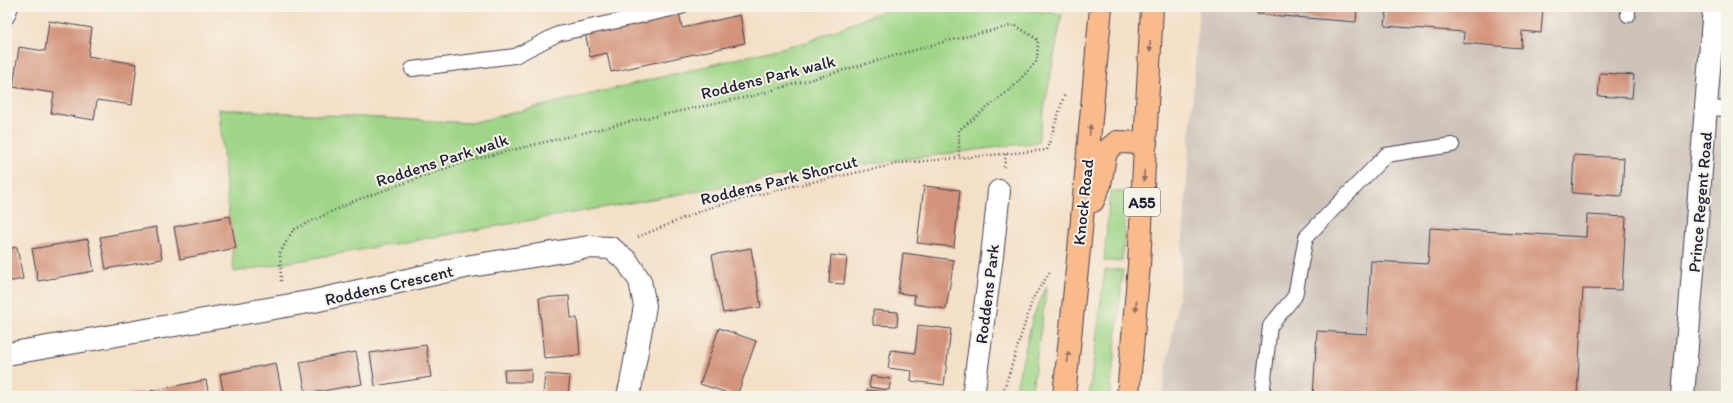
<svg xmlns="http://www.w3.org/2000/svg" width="1733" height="403" font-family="Itim,sans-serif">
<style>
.industrial{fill:#cdc2b9}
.green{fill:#9ed586;stroke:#607c60}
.building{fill:#d3947b}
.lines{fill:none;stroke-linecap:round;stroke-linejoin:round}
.lane-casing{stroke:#423e50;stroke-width:16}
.street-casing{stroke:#423e50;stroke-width:24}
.highway-casing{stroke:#423e50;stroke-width:24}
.path{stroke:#423e50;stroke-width:2.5;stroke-dasharray:1 3;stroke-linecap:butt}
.lane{stroke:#fff;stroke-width:14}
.street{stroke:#fff;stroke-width:22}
.highway{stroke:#fabb8c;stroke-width:22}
.oneway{fill:#8e6e64}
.labels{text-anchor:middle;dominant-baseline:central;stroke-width:4;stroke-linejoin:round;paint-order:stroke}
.shield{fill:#f7f3e8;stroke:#62616f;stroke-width:1}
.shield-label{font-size:16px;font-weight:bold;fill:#22223b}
.street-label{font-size:17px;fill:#22223b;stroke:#f7f3e8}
</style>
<rect width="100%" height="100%" fill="#f7f3e8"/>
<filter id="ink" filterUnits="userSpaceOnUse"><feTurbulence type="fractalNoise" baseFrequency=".025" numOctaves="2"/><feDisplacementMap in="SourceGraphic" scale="8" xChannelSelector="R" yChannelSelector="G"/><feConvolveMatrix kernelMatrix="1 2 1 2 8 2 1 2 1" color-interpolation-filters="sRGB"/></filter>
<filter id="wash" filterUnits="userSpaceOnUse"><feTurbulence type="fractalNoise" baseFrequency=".012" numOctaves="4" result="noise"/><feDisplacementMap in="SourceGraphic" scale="16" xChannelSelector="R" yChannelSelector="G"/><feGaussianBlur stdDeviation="0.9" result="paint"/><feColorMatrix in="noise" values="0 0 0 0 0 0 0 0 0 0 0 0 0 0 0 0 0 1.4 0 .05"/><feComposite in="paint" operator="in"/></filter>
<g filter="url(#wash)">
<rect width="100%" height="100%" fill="#f4e0c7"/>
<polygon class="industrial" points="1199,7 1726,7 1726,396 1162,396 1179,294"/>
<g class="green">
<polygon points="892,7 1026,7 1028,10 1062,14 1038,142 813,171 234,272 219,109 471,123 810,41"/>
<polygon points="1110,191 1128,192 1122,261 1104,261"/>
<polygon points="1105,270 1123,270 1110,396 1089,396"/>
<polygon points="1047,285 1031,396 1014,396 1033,317"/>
</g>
<g id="blocks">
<g class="building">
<polygon points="1258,7 1357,7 1356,22 1257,14"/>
<polygon points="1387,7 1543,7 1541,33 1522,31 1521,48 1463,43 1464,32 1385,26"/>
<polygon points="679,12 682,28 740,15 745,43 611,72 607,53 590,57 585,32"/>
<polygon points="49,21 92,28 88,56 137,64 132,105 97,100 94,120 51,113 54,93 13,87 19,47 45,51"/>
<polygon points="1600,73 1634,75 1632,98 1598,96"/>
<polygon points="1574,155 1624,158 1622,196 1572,193"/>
<polygon points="924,186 960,190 954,247 917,243"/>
<polygon points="1587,215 1626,217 1622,290 1583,289 1577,396 1313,396 1317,331 1367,334 1371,261 1428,264 1430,228 1586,237"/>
<polygon points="230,216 236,248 180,259 174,227"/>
<polygon points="156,227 162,259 106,269 100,237"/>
<polygon points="88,239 94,271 38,281 32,249"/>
<polygon points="17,247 23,279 7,282 7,249"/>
<polygon points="751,248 761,307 723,313 712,255"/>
<polygon points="903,253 954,260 946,309 914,304 915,295 898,293"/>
<polygon points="831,255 847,257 844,284 829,283"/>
<polygon points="569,296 571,318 577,318 580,355 544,358 539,298"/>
<polygon points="873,310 898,312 897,326 873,325"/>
<polygon points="918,325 951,329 944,385 911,381 912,371 888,368 891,350 915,353"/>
<polygon points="719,328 756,341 737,396 700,384"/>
<polygon points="426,345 431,377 375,386 370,353"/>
<polygon points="356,352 362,384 306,394 300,362"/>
<polygon points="276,363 282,395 224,396 220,374"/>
<polygon points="531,369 531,382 505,382 504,370"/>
<polygon points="545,374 570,376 568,396 543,396"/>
<polygon points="871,376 891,379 889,390 869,387"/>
<polygon points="206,380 209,396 151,396 150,391"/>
<polygon points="867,390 887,393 887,396 866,396"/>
<polygon points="143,392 144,396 124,396 124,395"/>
<polygon points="445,393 446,396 431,396 431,395"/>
</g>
</g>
</g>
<g filter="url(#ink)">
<use href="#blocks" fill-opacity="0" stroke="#423e50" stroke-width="1"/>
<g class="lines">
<defs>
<g id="lane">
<polyline points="1628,15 1628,7"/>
<polyline points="7,17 11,7"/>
<polyline points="1711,44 1726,45"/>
<polyline points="412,69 515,56 558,34 681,7"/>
<polyline points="1707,108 1726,109"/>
<polyline points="1262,396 1270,326 1295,296 1306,237 1386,155 1452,145"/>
</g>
<g id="street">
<polyline points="7,354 314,301 465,267 589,247 611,248 627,261 640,281 645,306 631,384 628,396"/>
<polyline points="973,396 992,256 999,191"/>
<polyline points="1683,396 1714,7"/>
</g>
<g id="highway">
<polyline points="1093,201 1100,184 1106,151 1117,142 1146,143"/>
<polyline points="1064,396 1081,230 1101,7"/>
<polyline points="1128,396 1139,265 1152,7"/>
</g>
</defs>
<use href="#lane" class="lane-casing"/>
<use href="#street" class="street-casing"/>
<use href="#highway" class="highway-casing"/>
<g class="path">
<polyline points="1004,167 1006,154"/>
<polyline points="638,237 708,208 789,187 902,163 959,158"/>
<polyline points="281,281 280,253 293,230 354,201 467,161 628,122 752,96 947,41 1015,25 1038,40 1037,61 1012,88 959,130 959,158 1047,150 1065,93"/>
<polyline points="1002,396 1033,298 1050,272"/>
</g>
<use href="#lane" class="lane"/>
<use href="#street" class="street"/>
<use href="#highway" class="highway"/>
</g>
<defs><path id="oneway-solid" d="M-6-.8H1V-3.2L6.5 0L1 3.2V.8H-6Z"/></defs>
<g class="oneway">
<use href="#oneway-solid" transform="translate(1150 46) rotate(92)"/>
<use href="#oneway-solid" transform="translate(1090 130) rotate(-85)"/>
<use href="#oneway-solid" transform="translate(1144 176) rotate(93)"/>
<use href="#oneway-solid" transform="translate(1136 306) rotate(95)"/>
<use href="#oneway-solid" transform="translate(1068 357) rotate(-85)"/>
</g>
</g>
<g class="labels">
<rect class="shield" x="1124" y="188" width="36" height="28" rx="3"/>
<g class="shield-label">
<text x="1142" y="202">A55</text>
</g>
<g class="street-label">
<text transform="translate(768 77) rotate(-14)">Roddens Park walk</text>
<text transform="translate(442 160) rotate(-18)">Roddens Park walk</text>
<text transform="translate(779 180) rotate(-14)">Roddens Park Shorcut</text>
<text transform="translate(1083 202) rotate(-84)">Knock Road</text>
<text transform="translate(1700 202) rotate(-85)">Prince Regent Road</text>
<text transform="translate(389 285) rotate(-13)">Roddens Crescent</text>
<text transform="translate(987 294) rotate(-83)">Roddens Park</text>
</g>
</g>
<rect width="1733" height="403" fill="none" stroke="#f7f3e8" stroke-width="24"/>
</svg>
